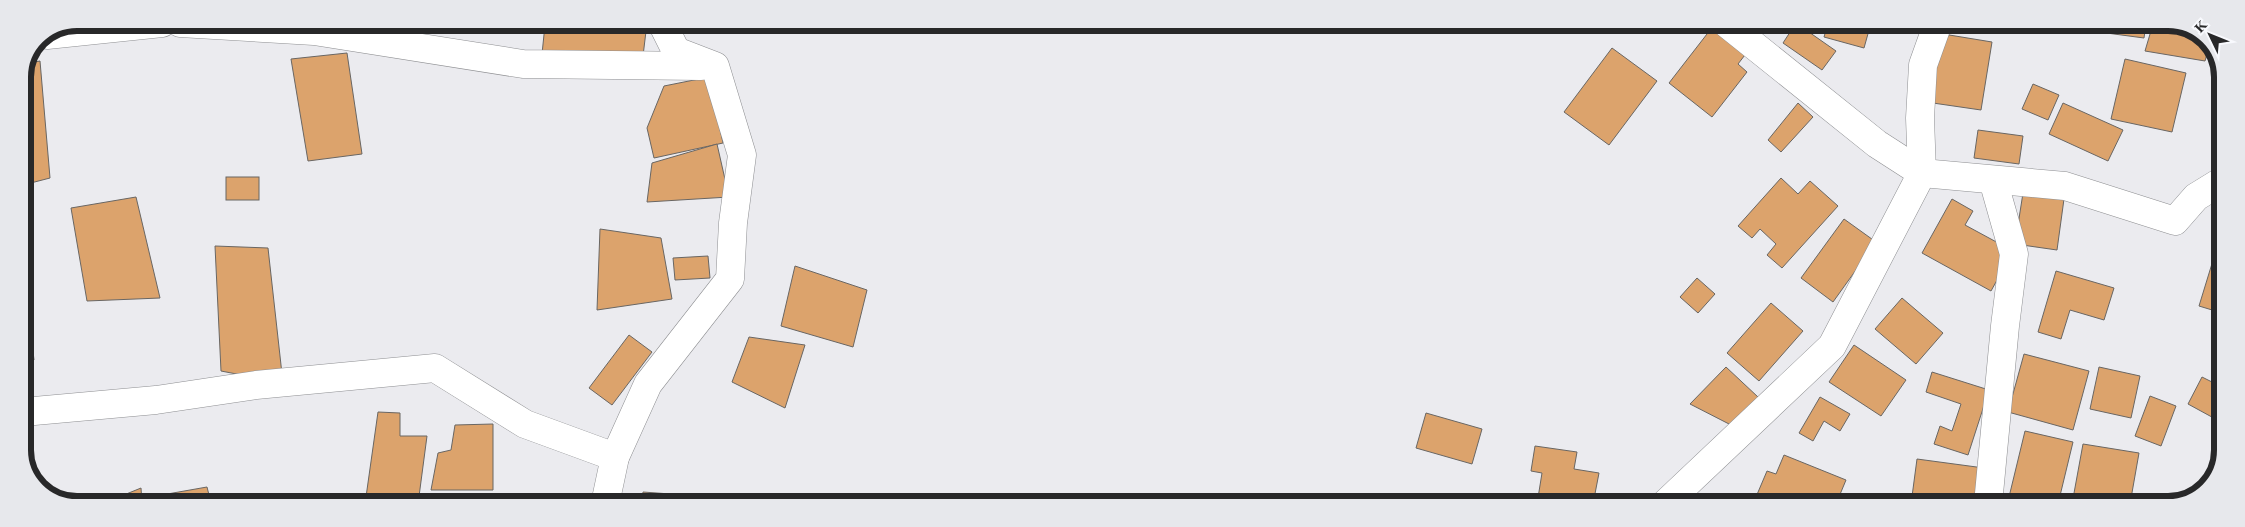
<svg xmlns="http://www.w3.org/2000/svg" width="2245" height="527" font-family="'Times New Roman',serif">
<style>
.building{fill:#dca36c;stroke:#696663}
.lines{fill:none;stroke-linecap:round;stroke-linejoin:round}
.street-casing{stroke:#8e8f92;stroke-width:29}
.street{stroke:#fff;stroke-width:28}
.rim{fill:none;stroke:#282829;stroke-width:6}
</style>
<rect width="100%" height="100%" fill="#ebebef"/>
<g class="building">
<polygon points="558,23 647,23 643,56 542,54 545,25 557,26"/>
<polygon points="1796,23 1836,51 1822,70 1783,43"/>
<polygon points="1828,23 1871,23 1864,48 1824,37"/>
<polygon points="2013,24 2082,24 2082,25 2013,27"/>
<polygon points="2100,24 2146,24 2144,38 2099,32"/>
<polygon points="2153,24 2178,24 2209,41 2210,44 2205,61 2145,51"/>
<polygon points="1714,25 1748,51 1738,64 1747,72 1712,117 1669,83"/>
<polygon points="1937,33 1992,42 1981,110 1926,102"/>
<polygon points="1612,48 1657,81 1609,145 1564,112"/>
<polygon points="347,53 362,154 308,161 291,59"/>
<polygon points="2125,59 2186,73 2172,132 2111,119"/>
<polygon points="40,61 50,178 23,185 23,77 29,63"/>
<polygon points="709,77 723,143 654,158 647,128 664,86"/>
<polygon points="2033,84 2059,95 2048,120 2022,109"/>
<polygon points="1798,103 1813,117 1781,152 1768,140"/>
<polygon points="2063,103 2123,130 2108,161 2049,134"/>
<polygon points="1978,130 2023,136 2019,164 1974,158"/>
<polygon points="717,144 729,197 647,202 652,163"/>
<rect x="226" y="177" width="33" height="23"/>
<polygon points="1781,178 1798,194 1810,181 1838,206 1782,268 1767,255 1776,244 1760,229 1752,238 1738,226"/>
<polygon points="2023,193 2064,199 2057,250 2015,244"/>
<polygon points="136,197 160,298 87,301 71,208"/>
<polygon points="1952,199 1973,211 1965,225 2013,251 1991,291 1922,253"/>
<polygon points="1844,219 1876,242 1833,302 1801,278"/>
<polygon points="600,229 661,238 672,299 597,310"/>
<polygon points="2218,244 2222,245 2222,313 2199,306"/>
<polygon points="215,246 268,248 283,383 221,371"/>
<polygon points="708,256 710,278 675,280 673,258"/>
<polygon points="795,266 867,290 853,347 781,326"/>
<polygon points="2056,271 2114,288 2104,320 2070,310 2061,339 2038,332"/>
<polygon points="1697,278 1715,294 1698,313 1680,297"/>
<polygon points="1902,298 1943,333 1916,364 1875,329"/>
<polygon points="27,301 34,360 23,362 23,302"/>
<polygon points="1771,303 1803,331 1759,381 1727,353"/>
<polygon points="629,335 652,352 612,405 589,388"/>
<polygon points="749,337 805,345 785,408 732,382"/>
<polygon points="1854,345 1906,380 1881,416 1829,382"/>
<polygon points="2024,354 2089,371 2073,430 2008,412"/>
<polygon points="2217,359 2222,360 2221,422 2188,404 2202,377 2216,384"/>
<polygon points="1726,367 1758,397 1731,425 1690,404"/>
<polygon points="2099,367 2140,376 2131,418 2090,409"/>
<polygon points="1932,372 1989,390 1968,455 1934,444 1940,426 1952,431 1961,404 1926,392"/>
<polygon points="2150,396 2176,406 2161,446 2135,436"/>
<polygon points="1820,397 1850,414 1840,431 1824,421 1813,441 1799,433"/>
<polygon points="378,412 400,413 400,436 427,436 418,504 365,504"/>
<polygon points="1426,413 1482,429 1472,464 1416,448"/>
<polygon points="493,424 493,490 431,490 438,453 451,450 455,425"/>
<polygon points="2025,431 2073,442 2058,504 2040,504 2009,497"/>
<polygon points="2083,444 2139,453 2130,504 2072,504"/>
<polygon points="1535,446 1577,452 1574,469 1599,473 1593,504 1537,504 1542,473 1531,471"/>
<polygon points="1784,455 1846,480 1836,504 1753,504 1767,471 1776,474"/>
<polygon points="1917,459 1984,468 1980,504 1911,504"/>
<polygon points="207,487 211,503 158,503 156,496"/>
<polygon points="141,488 142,503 110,503 109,501"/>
<polygon points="643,492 712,497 712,504 642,504"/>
</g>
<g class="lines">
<defs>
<g id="street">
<polyline points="180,23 314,31 523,64 701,66"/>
<polyline points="1726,23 1877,144 1922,173 2065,186 2175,221 2196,197 2222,181"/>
<polyline points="47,35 162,23"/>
<polyline points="23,412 156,400 256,385 435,368 525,424 615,457"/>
<polyline points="605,504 615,457 648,384 730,279 733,223 742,155 715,66 676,51 662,23"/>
<polyline points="1665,504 1832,346 1922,173 1920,118 1923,65 1938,23"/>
<polyline points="1988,504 2005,326 2014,254 1993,180"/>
</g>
</defs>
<use href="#street" class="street-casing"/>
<use href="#street" class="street"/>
</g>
<path d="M0 0H2245V527H0ZM77 31H2168A46 46 0 0 1 2214 77V450A46 46 0 0 1 2168 496H77A46 46 0 0 1 31 450V77A46 46 0 0 1 77 31Z" fill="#e7e8ec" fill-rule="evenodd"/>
<path class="rim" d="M77 31H2168A46 46 0 0 1 2214 77V450A46 46 0 0 1 2168 496H77A46 46 0 0 1 31 450V77A46 46 0 0 1 77 31Z"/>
<g transform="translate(2210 35) rotate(313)" stroke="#f8f9fd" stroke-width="4" paint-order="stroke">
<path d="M0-4L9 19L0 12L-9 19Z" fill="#282829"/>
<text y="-8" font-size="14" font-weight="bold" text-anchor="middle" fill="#282829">K</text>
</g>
</svg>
